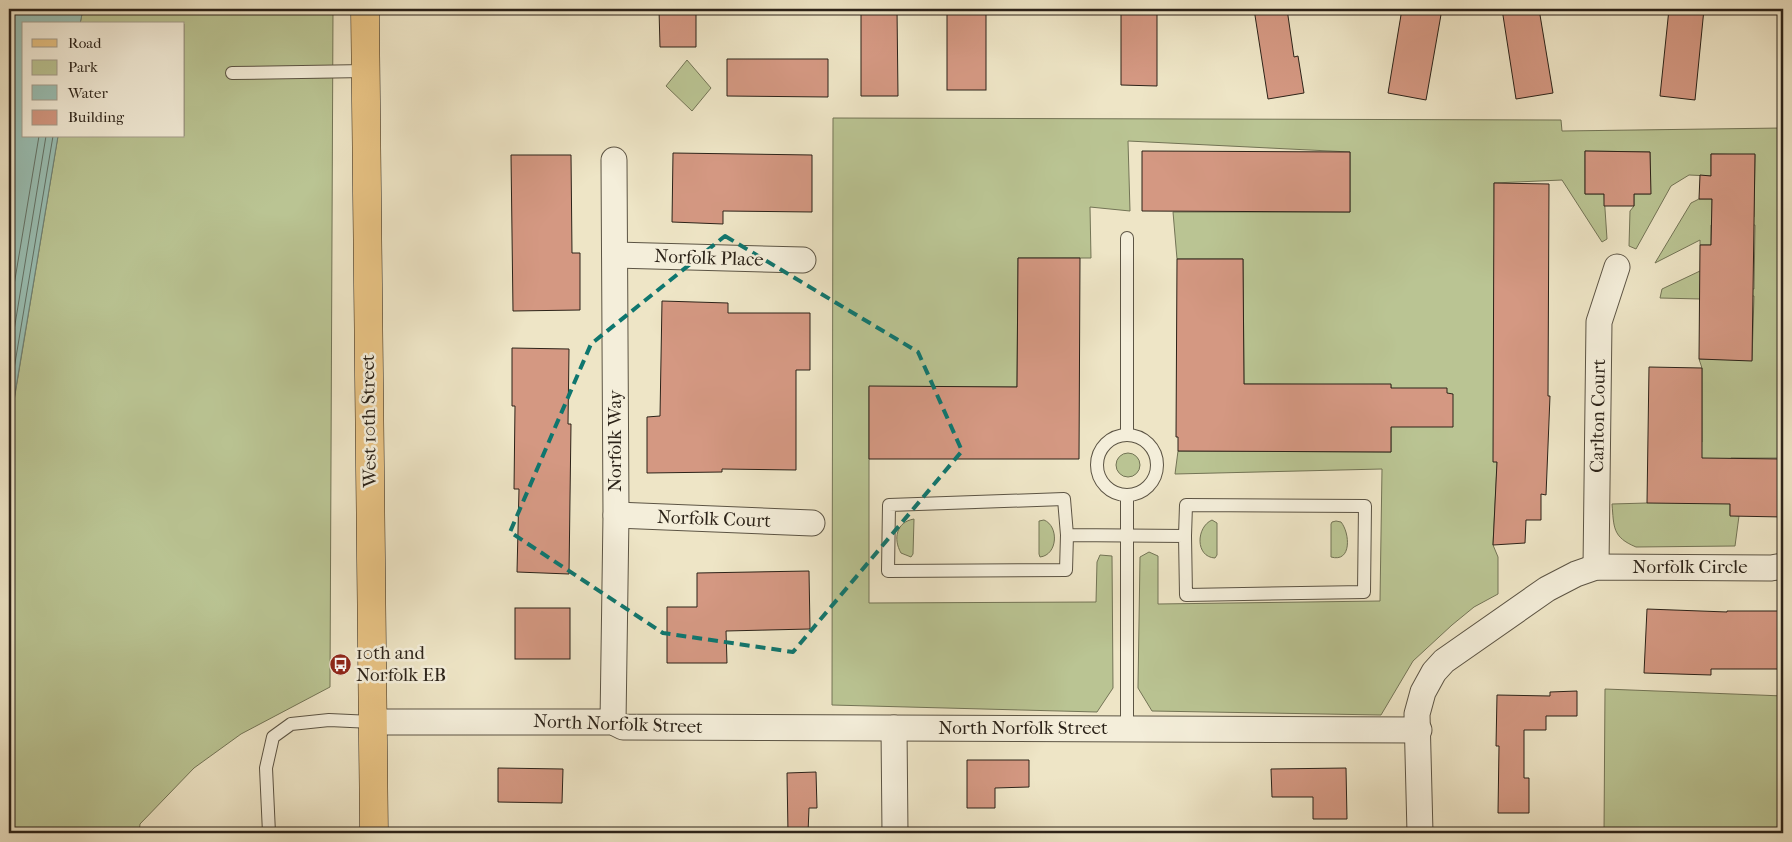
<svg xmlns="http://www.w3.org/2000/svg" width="1792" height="842" font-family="'IM FELL French Canon',serif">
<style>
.green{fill:#bac493;stroke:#737456}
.water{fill:#99bfb4;stroke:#6d8176}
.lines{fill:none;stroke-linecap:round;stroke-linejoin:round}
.shore{stroke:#627166;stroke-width:1}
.building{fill:#d49882;stroke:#2c2319}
.service-casing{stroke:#5c5444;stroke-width:14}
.minor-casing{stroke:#5c5444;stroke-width:27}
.primary-casing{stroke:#2c2319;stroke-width:29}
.service{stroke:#f4eeda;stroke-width:12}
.minor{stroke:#f4eeda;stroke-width:25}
.primary{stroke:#e7c283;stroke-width:28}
.marked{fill:none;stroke:#0f766e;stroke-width:4;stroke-dasharray:10 6;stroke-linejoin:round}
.labels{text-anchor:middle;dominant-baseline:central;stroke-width:5;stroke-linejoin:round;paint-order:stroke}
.street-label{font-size:19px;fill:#2c2319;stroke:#f4eeda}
.poi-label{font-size:19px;fill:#2c2319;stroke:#f4eeda;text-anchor:start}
</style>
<rect width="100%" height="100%" fill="#eee5c6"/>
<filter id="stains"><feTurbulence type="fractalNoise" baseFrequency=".004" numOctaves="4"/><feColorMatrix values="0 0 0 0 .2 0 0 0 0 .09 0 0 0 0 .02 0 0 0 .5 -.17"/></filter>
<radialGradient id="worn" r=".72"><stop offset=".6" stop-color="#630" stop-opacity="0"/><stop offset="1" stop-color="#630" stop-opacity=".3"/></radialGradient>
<g class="green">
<polygon points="83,9 333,9 330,687 241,734 194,768 140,824 139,833 9,833 9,431 58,136 184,136 184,24 80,24"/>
<polygon points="687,60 711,88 692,111 666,86"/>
<path d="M833,118l728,2 1,11 221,-3v330h-52l-1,57 9,1 -4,30 -99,1c-24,-10 -22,-20 -24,-43l35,-1 55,-61v-74l-3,-9 53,1 2,-64 -53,-2v5l-41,-1 2,-9 38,-18 12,17 42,1 1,-64h-44v20h-11v-5l-45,23 36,-60 8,-4h13v18h42l1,-62 -44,-1v22l-22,-1 -18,11 -35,63 -7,-3 1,-35 4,-5v-12h16v-42l-65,-1v43h19l3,45 -5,3 -40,-62 -68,3 3,283 -4,79 5,12v37l-24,13 -22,18 -39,36 -32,54 -229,-4 -14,-23 2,-131 9,-5 9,4v48l222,-3 2,-132 -207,5 3,-23 213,1v-67l-147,-1 -1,-125h-66l-4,-47h177v-60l-222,-11 2,70 -40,-4 1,51h-73l-1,129h-148v216l227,-1 1,-40 3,-7 12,1 1,132 -16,24 -265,-7z"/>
<circle cx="1128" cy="465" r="12"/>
<path d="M914,519l-1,35 -2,3 -10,-4c-8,-14 -5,-31 13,-34z"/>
<path d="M1044,520c15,6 14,35 -4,37l-1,-3v-33z"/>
<path d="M1212,520l5,3v32l-2,3c-20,-1 -19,-31 -3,-38z"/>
<path d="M1336,521l5,1c9,11 11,41 -10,35v-33l1,-2z"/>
<polygon points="1605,689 1783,696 1783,833 1604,833"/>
</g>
<polygon class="water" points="9,9 83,9 80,24 24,24 24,136 58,136 9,429"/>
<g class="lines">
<g class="shore">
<polyline points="9,315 39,136"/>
<polyline points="9,361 46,136"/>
<polyline points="9,399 53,136"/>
</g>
</g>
<g class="building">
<polygon points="659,9 696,9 696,47 660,47"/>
<polygon points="861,9 897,9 898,96 861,96"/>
<rect x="947" y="9" width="39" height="81"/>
<polygon points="1121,9 1157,9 1157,86 1121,85"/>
<polygon points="1254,9 1287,9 1294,57 1298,56 1304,93 1268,99"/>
<polygon points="1402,9 1442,9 1426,100 1388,93"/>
<polygon points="1502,9 1539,9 1553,93 1516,99"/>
<polygon points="1669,9 1704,9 1695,100 1660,96"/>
<polygon points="727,59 828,59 828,97 727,96"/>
<polygon points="1142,151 1350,152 1350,212 1142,211"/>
<polygon points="1585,151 1650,152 1651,194 1634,194 1634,206 1604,206 1604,194 1585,194"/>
<polygon points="673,153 812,155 812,212 723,211 723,224 672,222"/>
<polygon points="1711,154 1755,154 1752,361 1699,359 1700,245 1711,245 1712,199 1699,199 1700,175 1711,176"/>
<polygon points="511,155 571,155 572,253 580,253 580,310 513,311"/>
<polygon points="1494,183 1549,184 1548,396 1550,396 1546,495 1541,494 1541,520 1526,520 1525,543 1493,545 1497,462 1493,462"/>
<polygon points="1018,258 1080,258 1079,459 869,459 869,386 1017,387"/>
<polygon points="1177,259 1243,259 1244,384 1391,384 1391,388 1447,388 1447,393 1453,394 1453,427 1391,427 1391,452 1178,451 1178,437 1176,437"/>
<polygon points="662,301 728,303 728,313 810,313 810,370 796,370 796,470 722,469 722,472 647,473 647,417 660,416"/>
<polygon points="512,348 569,349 568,424 571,424 569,574 517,572 519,489 514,489 515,406 512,406"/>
<polygon points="1649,367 1702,368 1702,458 1783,459 1783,517 1730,516 1730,504 1647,503"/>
<polygon points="809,571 810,629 726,631 727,663 667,663 667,607 697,607 697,573"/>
<rect x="515" y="608" width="55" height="51"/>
<polygon points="1647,609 1727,612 1727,611 1783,611 1783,669 1711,669 1711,675 1644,673"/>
<polygon points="1577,691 1577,716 1546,716 1546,730 1524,730 1524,778 1529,778 1529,813 1498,813 1499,746 1496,746 1497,695 1550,696 1550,692"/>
<polygon points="967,760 1029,760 1029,787 995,788 995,808 967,808"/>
<polygon points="498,768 563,769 562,803 498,802"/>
<polygon points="1346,768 1347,819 1313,819 1313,797 1272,797 1271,769"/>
<polygon points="816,772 817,808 809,808 808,833 788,833 787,773"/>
</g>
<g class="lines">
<defs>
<g id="service">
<polyline points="232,73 366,71"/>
<polyline points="1127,238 1127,435"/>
<circle cx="1127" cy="465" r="30"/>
<polyline points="1067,535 1064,499 889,505 888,571 1066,570 1067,535 1185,536 1186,595 1364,592 1365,506 1186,505 1185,536"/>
<polyline points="1127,729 1127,496"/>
<polyline points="269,833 266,768 273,737 291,724 329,720 372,722"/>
</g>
<g id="minor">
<polyline points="615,255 803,260"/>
<polyline points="616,515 812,523"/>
<polyline points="1596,567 1599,322 1617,267"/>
<polyline points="372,722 613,722 623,727 1419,730"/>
<polyline points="613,722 616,515 614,160"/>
<polyline points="894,728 895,833"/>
<polyline points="1420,833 1417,714 1423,692 1434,672 1444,661 1547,589 1576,574 1596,567 1771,568 1783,566"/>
</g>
<polyline id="primary" points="365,9 374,833"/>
</defs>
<use href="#service" class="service-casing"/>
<use href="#minor" class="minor-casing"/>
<use href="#primary" class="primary-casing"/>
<use href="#service" class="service"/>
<use href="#minor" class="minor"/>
<use href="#primary" class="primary"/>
</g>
<path class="marked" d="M725,236l193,116 44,99 -169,201 -130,-19 -153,-101 81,-188z"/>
<defs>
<symbol id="bus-disc" viewBox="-11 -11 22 22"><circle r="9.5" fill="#8f2418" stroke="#f4eeda"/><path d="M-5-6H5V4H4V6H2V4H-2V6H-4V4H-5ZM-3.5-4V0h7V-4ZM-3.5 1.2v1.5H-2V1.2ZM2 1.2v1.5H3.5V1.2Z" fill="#fff"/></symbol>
</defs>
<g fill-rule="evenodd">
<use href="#bus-disc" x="328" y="652" width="25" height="25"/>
</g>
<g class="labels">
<g class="street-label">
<text transform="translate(709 258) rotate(2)">Norfolk Place</text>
<text transform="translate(1598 416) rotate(-89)">Carlton Court</text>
<text transform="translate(369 421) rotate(-91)">West 10th Street</text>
<text transform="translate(615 441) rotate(-90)">Norfolk Way</text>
<text transform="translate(714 519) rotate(2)">Norfolk Court</text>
<text x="1690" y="567">Norfolk Circle</text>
<text transform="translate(618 724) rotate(2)">North Norfolk Street</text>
<text x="1023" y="728">North Norfolk Street</text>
</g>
<g class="poi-label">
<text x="356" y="653">10th and<tspan x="356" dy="22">Norfolk EB</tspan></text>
</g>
</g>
<rect width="1792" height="842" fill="none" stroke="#eee5c6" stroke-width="30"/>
<rect x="10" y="10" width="1772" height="822" fill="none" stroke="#2c2319" stroke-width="2.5"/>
<rect x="15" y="15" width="1762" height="812" fill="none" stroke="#2c2319"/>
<rect x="22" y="22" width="162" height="115" fill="#f4eeda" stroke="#a49d8d"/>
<rect x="32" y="39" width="25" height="8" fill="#e7c283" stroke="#a49d8d"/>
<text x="68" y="48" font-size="15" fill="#2c2319">Road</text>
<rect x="32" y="60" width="25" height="15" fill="#bac493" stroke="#a49d8d"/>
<text x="68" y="72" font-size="15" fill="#2c2319">Park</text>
<rect x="32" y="85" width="25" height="15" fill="#99bfb4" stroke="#a49d8d"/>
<text x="68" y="98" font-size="15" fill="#2c2319">Water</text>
<rect x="32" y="110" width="25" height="15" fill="#d49882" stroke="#a49d8d"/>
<text x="68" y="122" font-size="15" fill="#2c2319">Building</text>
<rect width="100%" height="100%" filter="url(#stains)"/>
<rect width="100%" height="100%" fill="url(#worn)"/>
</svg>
